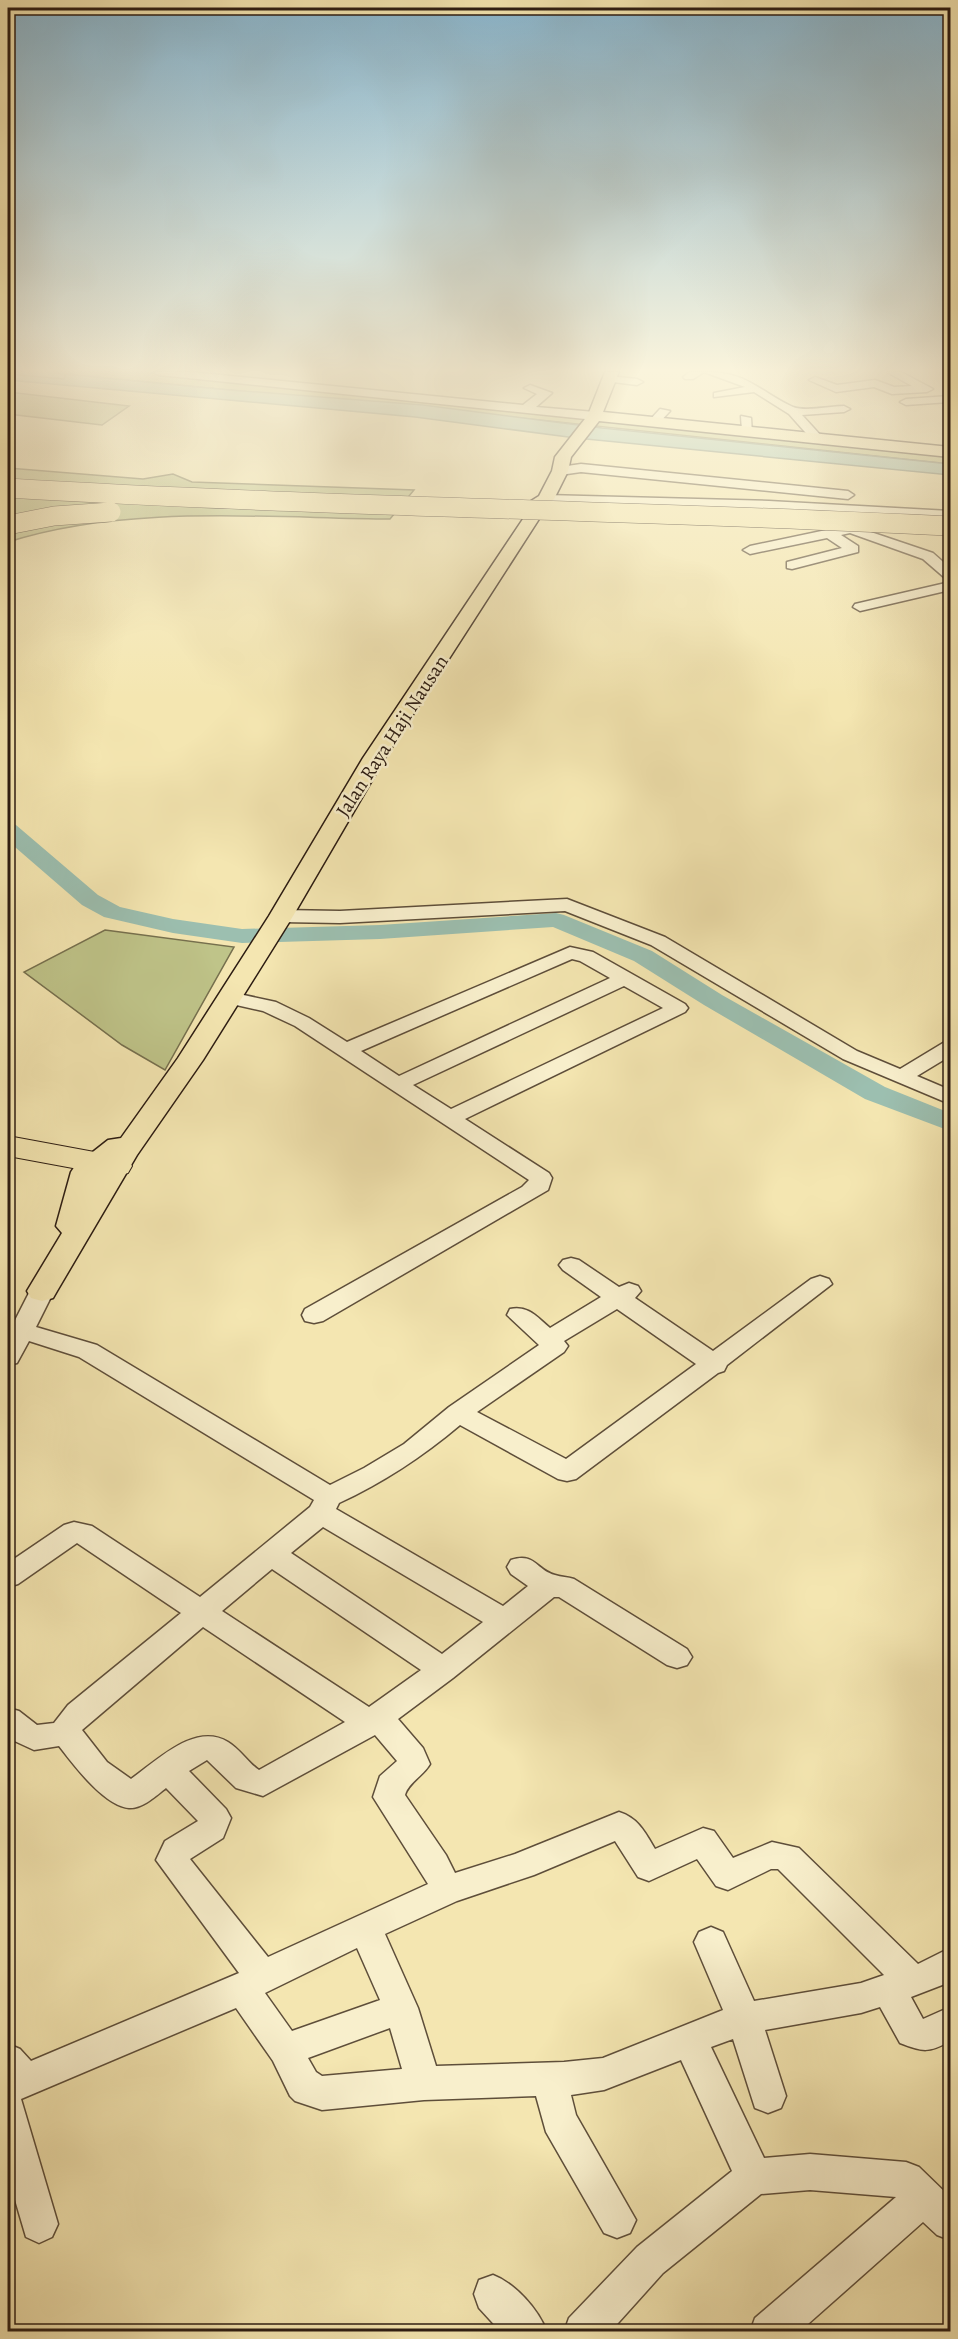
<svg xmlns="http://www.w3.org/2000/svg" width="958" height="2339" font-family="Alegreya,serif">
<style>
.green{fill:#bfc489;stroke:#76704e;stroke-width:1.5}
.water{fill:#9cbfb0;stroke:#6f7e71;stroke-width:1.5}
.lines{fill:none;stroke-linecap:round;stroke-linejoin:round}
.shore{stroke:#646e61;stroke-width:1.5}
.river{fill:#9cbfb0;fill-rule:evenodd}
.minor-casing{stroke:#5e4e3a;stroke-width:3}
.major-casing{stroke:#2c1c12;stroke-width:3}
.highway-casing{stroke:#2c1c12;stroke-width:2}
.minor{fill:#f8efcc;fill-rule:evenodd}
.major{fill:#f4e6b1;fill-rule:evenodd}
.highway{fill:#f4e6b1;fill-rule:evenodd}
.highway-bridge-casing{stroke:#2c1c12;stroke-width:20;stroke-linecap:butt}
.highway-bridge{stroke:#f4e6b1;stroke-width:19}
.labels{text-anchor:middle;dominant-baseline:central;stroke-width:5;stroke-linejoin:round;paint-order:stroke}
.far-street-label{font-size:20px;fill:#2c1c12;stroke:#f8efcc}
</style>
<rect width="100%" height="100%" fill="#f4e6b1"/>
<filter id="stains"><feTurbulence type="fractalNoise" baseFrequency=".00333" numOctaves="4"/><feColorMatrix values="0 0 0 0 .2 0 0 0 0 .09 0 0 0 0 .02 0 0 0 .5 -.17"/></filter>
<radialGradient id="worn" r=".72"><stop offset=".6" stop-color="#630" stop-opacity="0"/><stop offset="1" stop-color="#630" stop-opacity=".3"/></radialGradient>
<g class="green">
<polygon points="44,372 145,372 950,452 950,464 521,418"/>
<polygon points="8,392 129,406 102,425 8,414"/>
<path d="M8,468l135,11 30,-5 19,8 222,8 -24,29c-124,-1 -264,-15 -382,23z"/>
<polygon points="105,930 234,947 165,1070 122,1045 24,972"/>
</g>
<polygon class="water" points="8,372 44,372 218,389 423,405 602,428 950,464 950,475 576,438 415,417 8,380"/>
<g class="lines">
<polyline class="shore" points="8,374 64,379 67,372"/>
<polygon class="river" points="8,823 16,825 98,895 120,907 173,919 242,929 380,925 556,913 564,915 652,951 722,995 885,1087 950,1113 950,1131 865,1099 704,1005 634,961 553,927 380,939 242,943 173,933 104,917 82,905 8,841"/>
<defs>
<g id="minor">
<polygon points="153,372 191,372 523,405 537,394 524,388 530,385 552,393 536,407 595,412 601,416 595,420 159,375"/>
<polygon points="690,372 704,372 693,379 685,379 683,377"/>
<path d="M704,372c43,-1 56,20 89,35 13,5 37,-1 51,-1l6,3 -6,3 -42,3 21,23 -10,3 -24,-27 -35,-22 -40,5v-4l31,-6z"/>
<polygon points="887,372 901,372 933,389 927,392 892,394 874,387 836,392 809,380 815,377 837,385 875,380 894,387 912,386"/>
<polygon points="609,376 637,379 643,382 637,385 605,381 603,379"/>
<polygon points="949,396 949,402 906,405 900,402 906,399"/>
<polygon points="660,409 670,411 658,424 650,424 648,422"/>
<polygon points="741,416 751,418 752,434 742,431"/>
<polygon points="581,464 848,491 854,495 848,499 581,472 560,475 554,471 560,467"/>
<polygon points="546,495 769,501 950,511 950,519 769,509 541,502 541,496"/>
<polygon points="850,525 933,553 950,568 950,579 945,578 923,559 850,533 841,535 858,546 858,552 792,569 787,568 787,562 842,548 827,538 750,554 743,550 750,546"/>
<polygon points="950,582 950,590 860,611 853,607 855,604"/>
<polygon points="567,899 665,937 857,1051 900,1069 943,1043 950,1041 950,1056 917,1076 950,1090 950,1104 843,1059 651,945 565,911 340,923 281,922 272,916 281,910 340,911"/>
<path d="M570,947l23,5 92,52 3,4 -3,4 -220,107 84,54 3,5 -4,12 -225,131 -9,2 -9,-2 -3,-6 3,-6 217,-122 7,-7 -234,-154 -32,-15 -40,-9 -3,-4 3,-4 7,-2 46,10 33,16 38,24zM572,959l8,2 30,17 -211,98 -38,-25zM624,986l39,22 -212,101 -38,-24z"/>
<path d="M571,1258l8,2 40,27 10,-4 9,3 3,5 -6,7 78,53 98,-72 9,-3 9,3 3,5 -105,81 -3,6 -6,2 -142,106 -9,2 -9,-2 -98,-54c-38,32 -76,57 -121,78l-3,6 167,97 25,-20 -17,-12 -4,-7 4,-7c24,-8 25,10 44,15 6,2 13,2 19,4l113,70 5,8 -5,8 -10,3 -10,-3 -108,-68h-5l-101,81 -55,41 25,29 7,16c-6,11 -22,19 -25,31l41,60 9,18 60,-19 104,-42c19,6 26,20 36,37l48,-21 11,3 19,27 39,-16 27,6 119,116 32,-16v34l-39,15 12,22 27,-12v34c-21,12 -27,11 -50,2l-20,-36 -19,6 -96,17 21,66 -5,12 -13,5 -13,-5 -22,-69 -22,8 53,111 46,-4 96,8 13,5 31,30v43l-13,-5 -14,-13 -124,110h-49l5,-14 141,-121 -86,-7 -49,4 -98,79 -53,59h-46l5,-14 68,-71 95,-76 -51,-111 -77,30 -33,5 5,20 60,105 -6,13 -13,5 -13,-5 -58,-101 -10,-36 -112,4 -102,10 -27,-9 -5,-5 -17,-35 -37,-53 -215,91 37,125 -6,13 -13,6 -13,-6 -18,-61v-132l12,5 11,12 208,-88 -83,-113 9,-19 33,-20 -32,-33c-10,8 -24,21 -37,20 -25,-2 -56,-44 -70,-62l-25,4 -26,-12v-30l11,3 18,14 17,-2 14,-18 113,-92 -104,-70 -59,41 -10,3v-24l56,-38 10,-3 18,4 108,71 110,-90 4,-7 -235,-143 -50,-16 -12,22 -9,2v-31l22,-43 3,-5 9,-3 9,3 3,5 -18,36 61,18 233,140 34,-17 40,-24 45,-37 90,-62 -32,-30 3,-6c18,-4 27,8 40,19l51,-31 -38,-27 -4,-5 4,-5zM617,1309l79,55 -130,95 -89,-47 87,-60 4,-6 -4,-5zM323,1527l160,95 -41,32 -151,-101zM272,1569l149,101 -52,37 -147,-96zM203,1627l142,95 -86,48c-11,-7 -19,-21 -31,-28 -33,-20 -70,18 -97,37l-24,-17 -25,-32zM375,1735l22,26 -17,15 -7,21 55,87 -160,73 -78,-98 33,-21 8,-20 -5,-9 -37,-38 18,-11 29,28 27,8zM615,1841l23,36 11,4 48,-22 19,27 12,4 43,-21h7l106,106 -23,8 -107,18 -31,-69 -12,-5 -12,5 -5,10 29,68 -120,48 -39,4 -128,4 -18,-58 -33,-74 72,-33 77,-26zM357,1948l23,52 -88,31 -27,-38zM390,2028l12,41 -80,7 -6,-4 -8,-14z"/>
<path d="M493,2275c23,9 45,34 54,57h-46l-22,-24 -5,-14 5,-14z"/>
</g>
<polygon id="major" points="605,372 619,372 603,412 950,447 950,457 599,421 571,457 568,471 554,499 544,507 539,519 385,758 293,916 203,1060 137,1155 57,1291 53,1298 42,1301 31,1298 27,1291 62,1233 56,1226 71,1172 75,1166 108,1140 121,1138 178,1058 269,916 363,758 523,519 531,501 539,496 552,471 555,457 588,415"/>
<polygon id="highway" points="8,1136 116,1156 128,1159 132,1166 128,1173 116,1176 8,1156"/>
</defs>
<use href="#minor" class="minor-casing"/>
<use href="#major" class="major-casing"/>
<use href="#highway" class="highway-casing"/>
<use href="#minor" class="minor"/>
<use href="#major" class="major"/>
<use href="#highway" class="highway"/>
<defs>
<g id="highway-bridge">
<path d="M8,488c314,19 628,22 942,38"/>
<polyline points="8,525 54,516 111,512"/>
</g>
</defs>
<use href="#highway-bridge" class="highway-bridge-casing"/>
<use href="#highway-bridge" class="highway-bridge"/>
</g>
<linearGradient id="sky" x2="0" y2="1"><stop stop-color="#89b8d2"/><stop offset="0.53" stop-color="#faf4dc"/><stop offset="1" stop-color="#faf4dc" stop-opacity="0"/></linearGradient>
<rect width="958" height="699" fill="url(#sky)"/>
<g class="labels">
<g class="far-street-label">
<text transform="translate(392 736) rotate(-57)">Jalan Raya Haji Nausan</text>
</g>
</g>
<rect width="958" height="2339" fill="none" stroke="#f4e6b1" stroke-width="30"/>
<rect x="9" y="9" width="940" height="2321" fill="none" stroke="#2c1c12" stroke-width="3"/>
<rect x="15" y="15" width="928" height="2309" fill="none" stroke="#2c1c12" stroke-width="1.5"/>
<rect width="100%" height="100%" filter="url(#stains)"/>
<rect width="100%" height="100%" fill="url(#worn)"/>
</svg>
